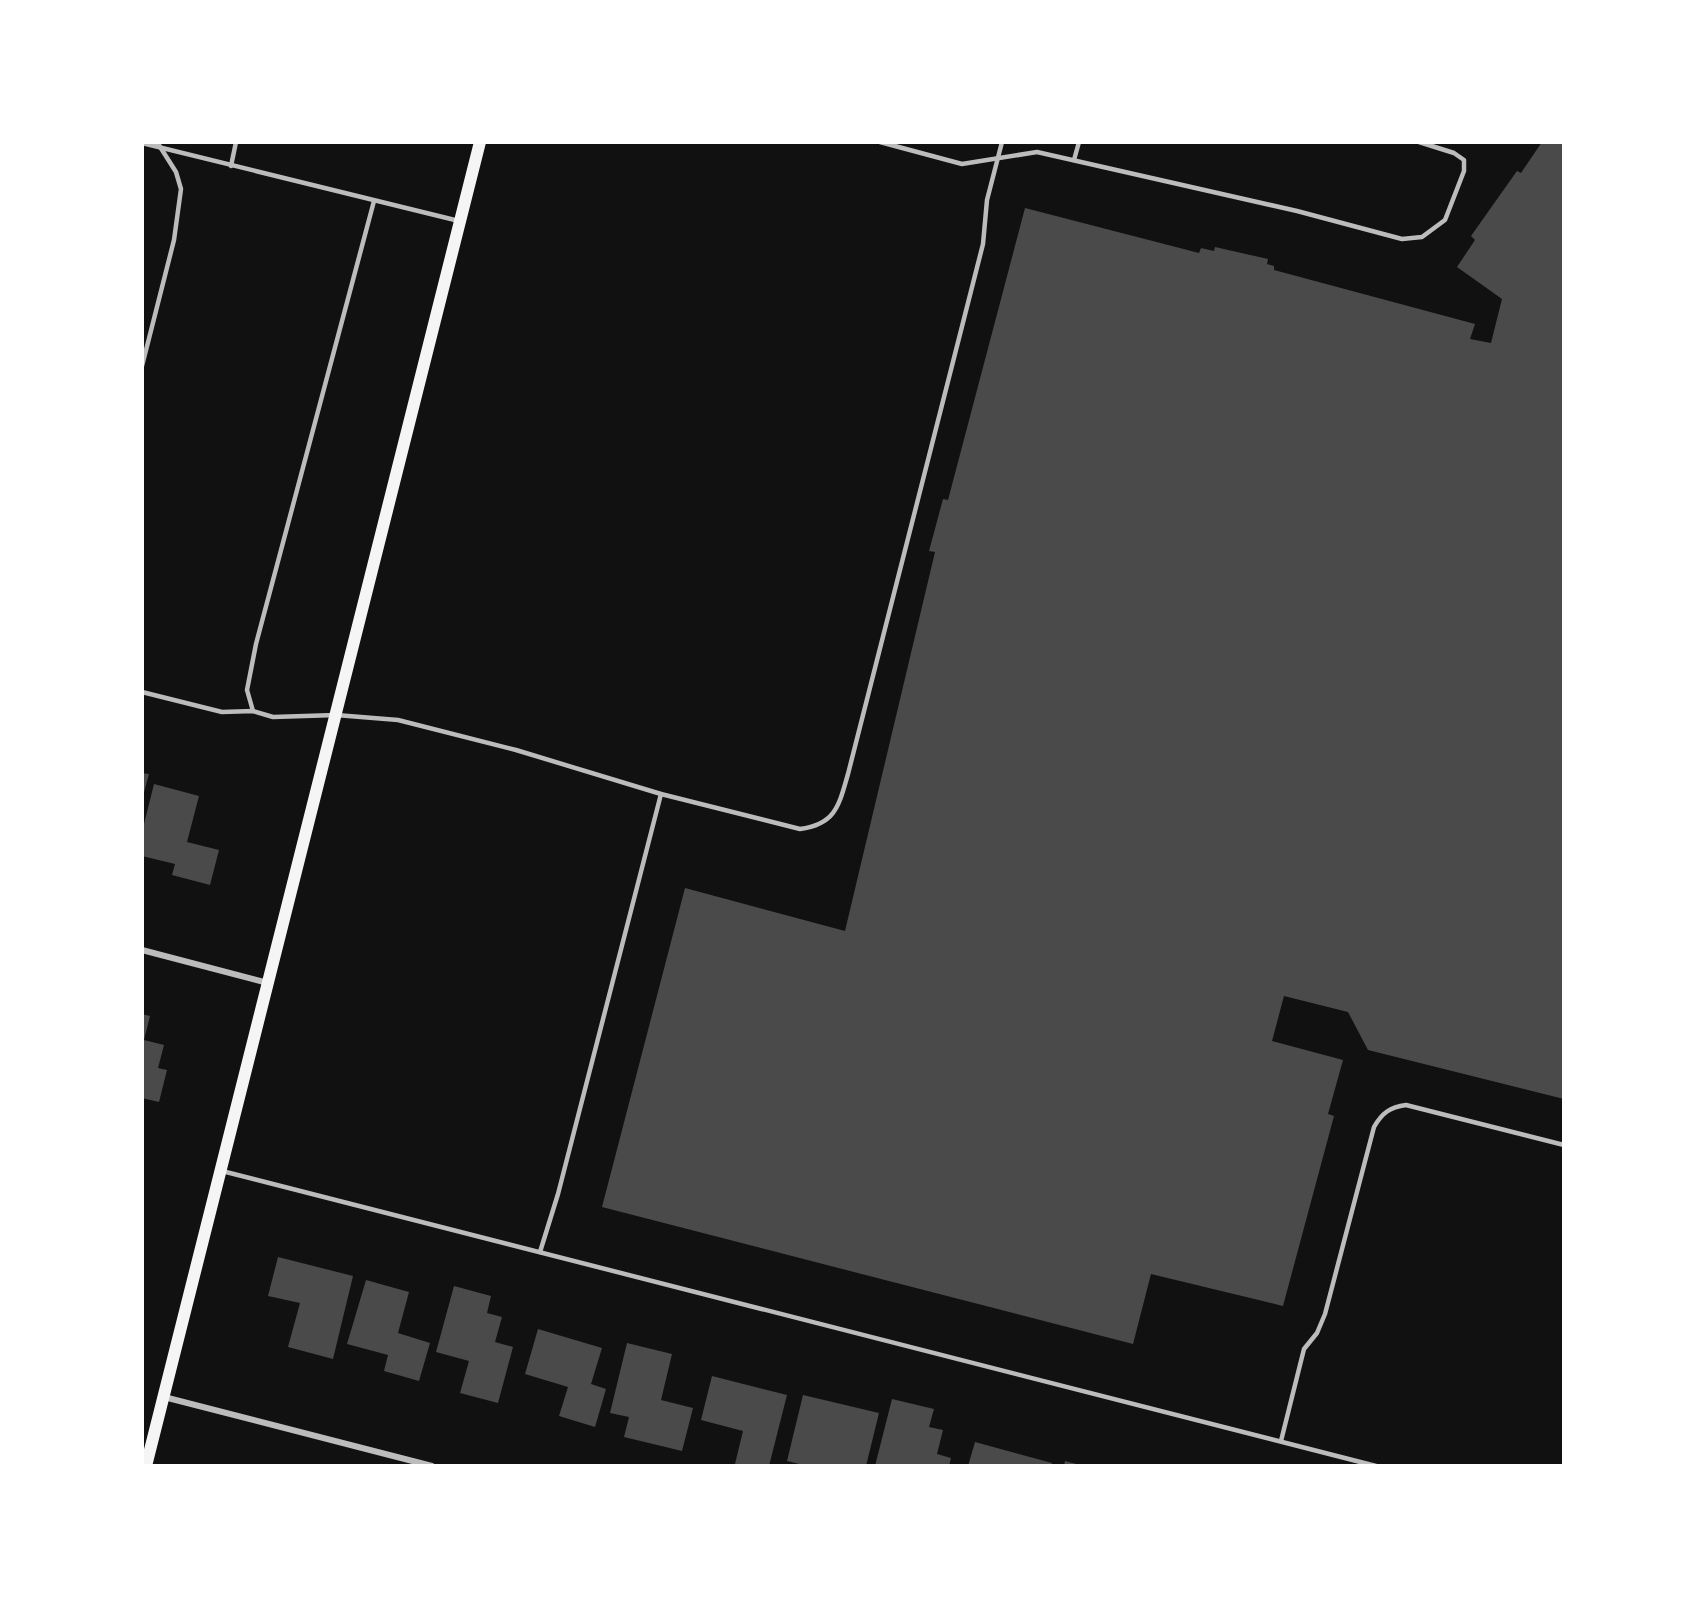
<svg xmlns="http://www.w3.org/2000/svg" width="1706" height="1608" font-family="Helvetica,sans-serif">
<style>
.building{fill:#4a4a4a}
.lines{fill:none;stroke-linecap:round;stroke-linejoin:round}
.service{stroke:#bcbcbc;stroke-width:4.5}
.minor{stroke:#bcbcbc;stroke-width:6}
.secondary{stroke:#f5f5f5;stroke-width:12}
</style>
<rect width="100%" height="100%" fill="#111"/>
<g class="building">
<polygon points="1542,142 1564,142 1564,1099 1368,1050 1348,1012 1284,996 1272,1041 1343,1060 1328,1114 1334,1116 1283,1306 1151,1274 1133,1344 602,1207 685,888 845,931 935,552 929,551 943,499 948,500 1025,208 1199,253 1201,248 1214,251 1215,247 1268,259 1267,264 1274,266 1274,270 1475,324 1470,339 1491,343 1502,299 1457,267 1475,240 1471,236 1495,202 1517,171 1521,173"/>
<polygon points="142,773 149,774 143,796 142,796"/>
<polygon points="154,784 199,796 187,842 219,850 210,885 172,875 175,864 142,856 142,832"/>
<polygon points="142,1014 150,1016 144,1040 164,1045 158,1068 167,1070 159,1102 142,1098"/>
<polygon points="278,1257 353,1276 333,1359 288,1347 300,1303 268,1296"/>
<polygon points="366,1280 409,1292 398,1333 430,1343 419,1381 384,1371 388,1355 347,1344"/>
<polygon points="454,1286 491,1296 487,1313 502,1317 495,1342 513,1347 498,1403 460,1393 469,1361 436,1352"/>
<polygon points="538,1329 602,1348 591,1384 606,1389 595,1427 559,1416 568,1387 525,1374"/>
<polygon points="627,1343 672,1354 661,1400 693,1408 682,1451 624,1437 629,1417 610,1413"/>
<polygon points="712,1376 787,1395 769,1466 735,1464 743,1431 701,1420"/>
<polygon points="803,1395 879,1413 866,1466 807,1466 787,1461"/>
<polygon points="892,1399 934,1409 929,1427 943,1430 937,1454 951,1458 949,1466 875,1466"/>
<polygon points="975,1442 1052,1463 1051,1466 968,1466"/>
<polygon points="1065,1461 1080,1465 1080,1466 1064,1466"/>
</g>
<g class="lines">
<g class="service">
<polyline points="880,142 962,164 1037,152 1297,211 1402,239 1422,237 1445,220 1464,171 1464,160 1454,153 1419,142"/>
<polyline points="142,143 459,221"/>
<polyline points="1074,160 1079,142"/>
<polyline points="231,166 236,142"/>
<polyline points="142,366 174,240 181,189 176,172 157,142"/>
<path d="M142,692l80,20 31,-1 20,6 63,-2 62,5 118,30 145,44 139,35c36,-5 39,-24 48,-55l135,-530 4,-44 15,-58"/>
<polyline points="253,711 247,690 256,644 374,201"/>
<polyline points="222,1171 1376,1466"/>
<polyline points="540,1252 558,1194 661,794"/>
<path d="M1281,1441l23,-92 13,-16 8,-19 49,-187c8,-14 16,-20 32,-22l158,40"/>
</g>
<g class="minor">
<polyline points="142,950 268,983"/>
<polyline points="164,1397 432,1466"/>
</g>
<polyline class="secondary" points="146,1466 480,142"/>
</g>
<rect width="1706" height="1608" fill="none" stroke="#ffffff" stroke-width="288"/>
</svg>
